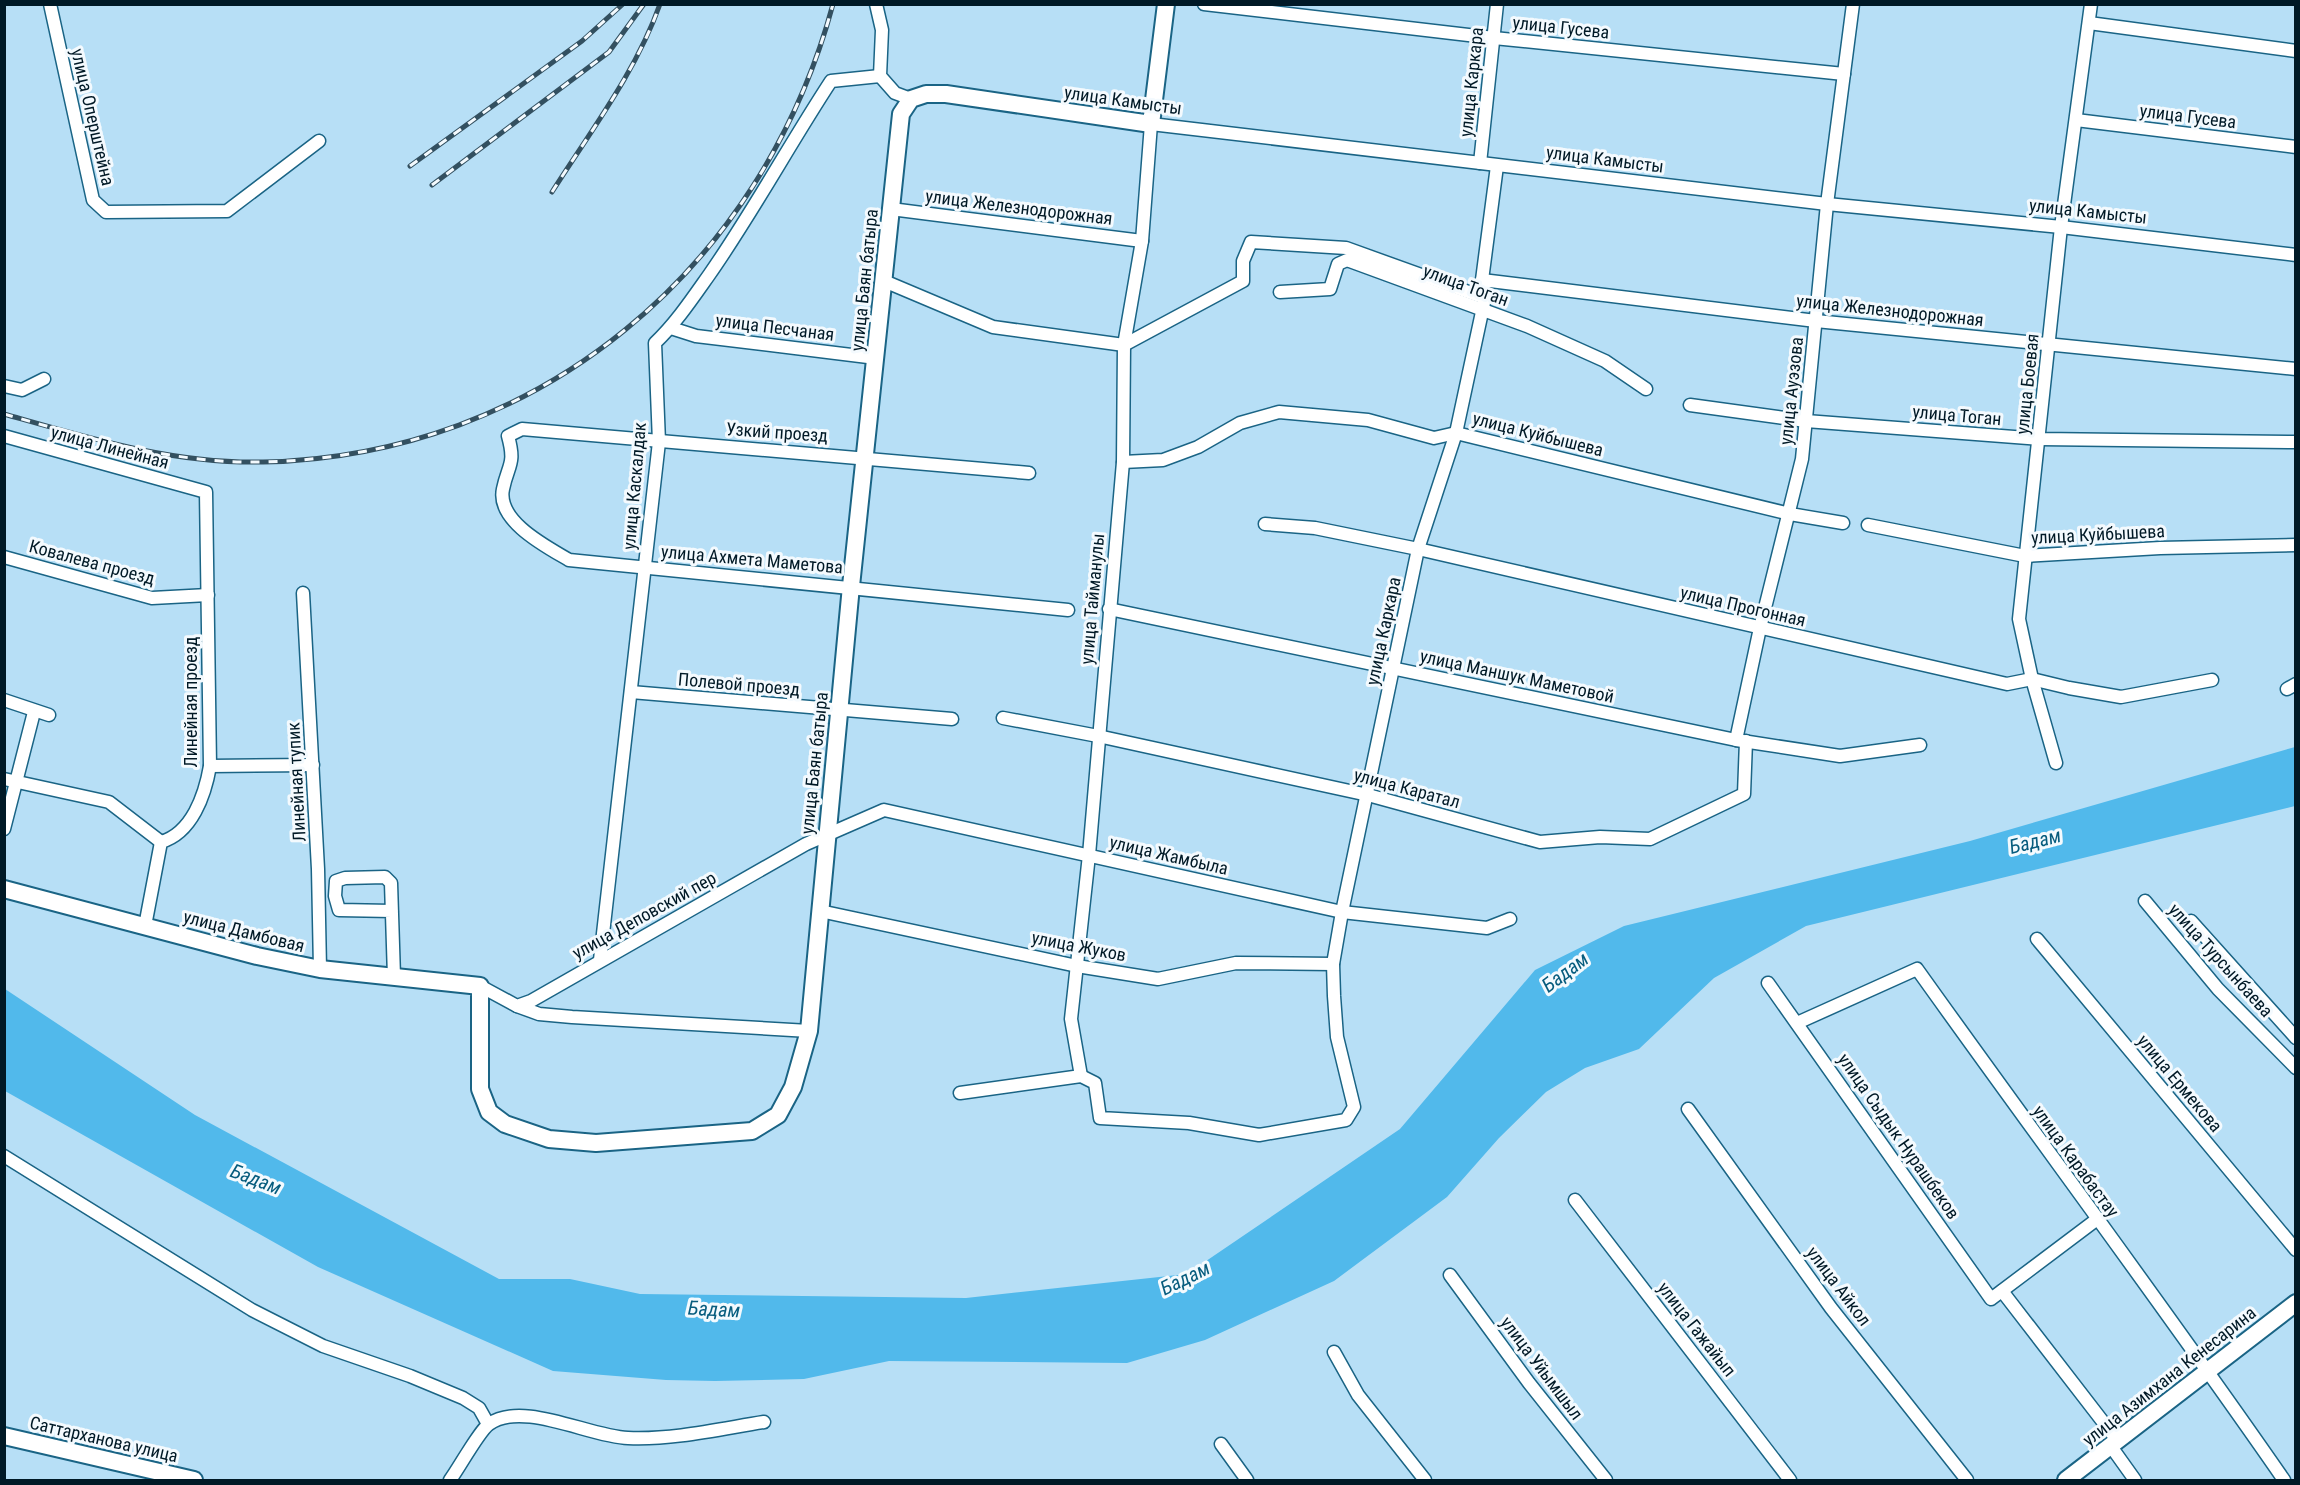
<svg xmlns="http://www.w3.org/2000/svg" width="2300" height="1485" font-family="'Roboto Condensed',sans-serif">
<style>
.water{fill:#51b9eb}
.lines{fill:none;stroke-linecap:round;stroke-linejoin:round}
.street-casing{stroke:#1a6485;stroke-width:15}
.secondary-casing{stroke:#1a6485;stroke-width:20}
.street{stroke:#fff;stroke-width:12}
.secondary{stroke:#fff;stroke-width:16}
.rail-casing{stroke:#335060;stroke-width:5}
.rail{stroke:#f4fafe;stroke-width:3;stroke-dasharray:9;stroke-linecap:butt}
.labels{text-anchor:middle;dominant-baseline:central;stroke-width:6;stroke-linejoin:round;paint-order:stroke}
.street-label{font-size:18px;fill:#001926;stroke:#f4fafe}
.water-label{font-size:20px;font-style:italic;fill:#075c7e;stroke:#f4fafe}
</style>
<rect width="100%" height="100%" fill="#b7dff6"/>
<polygon class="water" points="2295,747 2295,806 1806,926 1714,978 1639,1049 1585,1068 1546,1092 1499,1138 1447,1197 1334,1281 1205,1340 1127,1363 889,1361 804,1379 715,1381 666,1380 553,1371 318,1267 5,1091 5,989 195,1115 499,1279 570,1279 640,1294 966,1298 1187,1274 1400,1129 1535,970 1624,926 1970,841"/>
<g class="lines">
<defs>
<g id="street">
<polyline points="50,4 93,200 106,212 227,211 319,141"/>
<polyline points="876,4 882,30 880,76 895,93 911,99"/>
<polyline points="1204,4 1494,38 1844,74"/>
<polyline points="2089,23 2296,51"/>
<polyline points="2076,120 2296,147"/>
<polyline points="1480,163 1497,4"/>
<polyline points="891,209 1142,241"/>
<polyline points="1482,280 1816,321 2296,369"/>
<polyline points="884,281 993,327 1124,345 1243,281 1243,261 1251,242 1346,248 1485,298"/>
<polyline points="1280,292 1330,289 1338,264 1347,260 1527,326 1605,361 1646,389"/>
<polyline points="671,328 696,336 876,358"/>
<polyline points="4,386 22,390 44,379"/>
<polyline points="1690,405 1806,421 2040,439 2296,442"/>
<path d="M4,436l202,56 4,274c-5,29 -18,67 -49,76l-16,84"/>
<polyline points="1123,462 1163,460 1198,447 1240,423 1279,412 1368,420 1434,438 1456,433 1790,514 1843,523"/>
<path d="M1029,473l-507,-44 -14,7c8,29 0,28 -5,53 -7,32 44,58 66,71l499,50"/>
<polyline points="1265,524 1315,528 1418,549 2007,684 2032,679 2069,688 2121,697 2212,680"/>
<polyline points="1868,525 2025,556 2160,548 2296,545"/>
<polyline points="4,557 152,598 208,595"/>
<polyline points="303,593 318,869 320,969"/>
<polyline points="1109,609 1736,740 1840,756 1920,745"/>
<polyline points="2287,689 2296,684"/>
<polyline points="631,692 952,719"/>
<polyline points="4,700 49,715"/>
<polyline points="1003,718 1098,736 1368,795 1540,842 1600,837 1650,839 1744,794 1746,741"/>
<polyline points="1736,740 1760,628 1802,459 1827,204 1853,4"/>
<polyline points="2056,763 2032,679 2019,619 2061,227 2091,4"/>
<polyline points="210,766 313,765"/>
<polyline points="4,779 109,802 161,842"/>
<polyline points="4,829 34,712"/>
<polyline points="2145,901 2218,989 2296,1068"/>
<polyline points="392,911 339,910 335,896 336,881 345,878 385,877 391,883 394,977"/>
<polyline points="820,911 1077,966 1158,979 1236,963 1333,964"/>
<polyline points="2191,921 2296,1038"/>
<polyline points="2037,939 2296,1250"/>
<path d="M600,960l59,-518 -4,-99c21,-20 37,-44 54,-68 44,-63 80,-130 122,-194l49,-5"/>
<polyline points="1768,983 1991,1299 2096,1220"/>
<polyline points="480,986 517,1006 531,1001 806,844 884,810 1342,912 1487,928 1510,919"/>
<polyline points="517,1006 539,1014 572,1017 809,1031"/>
<path d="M1797,1023l120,-54c122,171 248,339 367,511"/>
<polyline points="1081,1076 1071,1019 1089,855 1123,462 1124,345 1142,241 1151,124 1827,204 2061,227 2296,255"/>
<polyline points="960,1093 1081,1076 1095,1083 1100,1118 1189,1123 1259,1135 1346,1120 1354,1107 1337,1037 1334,996 1333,964 1342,912 1418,549 1456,433 1485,298 1482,280 1497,166"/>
<polyline points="1688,1109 1831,1308 1967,1480"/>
<polyline points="4,1156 252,1310 323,1346 410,1376 463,1398 479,1408 488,1424"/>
<polyline points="1575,1200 1790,1480"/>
<polyline points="1450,1275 1529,1383 1606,1480"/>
<polyline points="2002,1291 2117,1440"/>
<polyline points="1334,1352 1358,1395 1425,1480"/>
<polyline points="1221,1444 1247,1480"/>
<polyline points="2110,1445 2135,1480"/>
<path d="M450,1480c9,-12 29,-49 39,-56 34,-24 101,13 139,14 45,2 92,-9 136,-16"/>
</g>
<g id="secondary">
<polyline points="4,889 257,956 320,969 480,986 480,1089 489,1112 505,1124 549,1139 596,1143 752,1131 778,1115 793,1087 809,1031 851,586 901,114 911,99 926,94 946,94 1151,124 1166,4"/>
<polyline points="4,1436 194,1480"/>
<polyline points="2066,1480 2296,1303"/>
</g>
</defs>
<use href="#street" class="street-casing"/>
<use href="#secondary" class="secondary-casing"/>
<use href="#street" class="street"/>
<use href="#secondary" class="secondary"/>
<defs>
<g id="rail">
<polyline points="410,166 582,41 623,4"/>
<polyline points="432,185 609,52 644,4"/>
<path d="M552,192c38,-60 84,-120 108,-188"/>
<path d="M4,414c85,24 169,50 259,48 277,-6 499,-194 570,-458"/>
</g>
</defs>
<use href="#rail" class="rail-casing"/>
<use href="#rail" class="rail"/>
</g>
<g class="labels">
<g class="street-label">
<text transform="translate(1561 27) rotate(6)">улица Гусева</text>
<text transform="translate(1471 82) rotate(-84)">улица Каркара</text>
<text transform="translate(1123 100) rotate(8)">улица Камысты</text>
<text transform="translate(2188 116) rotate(7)">улица Гусева</text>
<text transform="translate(93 117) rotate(77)">улица Оперштейна</text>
<text transform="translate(1605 159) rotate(7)">улица Камысты</text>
<text transform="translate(1019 207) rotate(7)">улица Железнодорожная</text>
<text transform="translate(2088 211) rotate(6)">улица Камысты</text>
<text transform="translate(864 280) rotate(-84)">улица Баян батыра</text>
<text transform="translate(1466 285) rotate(20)">улица Тоган</text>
<text transform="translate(1890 310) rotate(6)">улица Железнодорожная</text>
<text transform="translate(775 327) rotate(7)">улица Песчаная</text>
<text transform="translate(2027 384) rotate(-84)">улица Боевая</text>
<text transform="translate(1791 391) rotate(-84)">улица Ауэзова</text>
<text transform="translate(1957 415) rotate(5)">улица Тоган</text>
<text transform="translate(777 432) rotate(4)">Узкий проезд</text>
<text transform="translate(1538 434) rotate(14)">улица Куйбышева</text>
<text transform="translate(110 447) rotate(15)">улица Линейная</text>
<text transform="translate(634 486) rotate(-85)">улица Каскалдак</text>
<text transform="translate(2098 534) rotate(-3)">улица Куйбышева</text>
<text transform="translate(752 559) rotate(5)">улица Ахмета Маметова</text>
<text transform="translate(92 562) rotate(15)">Ковалева проезд</text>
<text transform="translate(1092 599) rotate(-85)">улица Тайманулы</text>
<text transform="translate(1743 606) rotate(13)">улица Прогонная</text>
<text transform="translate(1383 631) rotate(-78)">улица Каркара</text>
<text transform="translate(1517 676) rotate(12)">улица Маншук Маметовой</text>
<text transform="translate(739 684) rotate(5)">Полевой проезд</text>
<text transform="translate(190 702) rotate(-90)">Линейная проезд</text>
<text transform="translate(814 763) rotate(-84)">улица Баян батыра</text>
<text transform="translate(296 782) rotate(-93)">Линейная тупик</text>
<text transform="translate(1407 788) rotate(15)">улица Каратал</text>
<text transform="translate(1169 855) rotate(13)">улица Жамбыла</text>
<text transform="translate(644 915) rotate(-29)">улица Деповский пер</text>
<text transform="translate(244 931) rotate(14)">улица Дамбовая</text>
<text transform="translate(1079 946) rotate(11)">улица Жуков</text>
<text transform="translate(2221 960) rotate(48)">улица Турсынбаева</text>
<text transform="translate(2180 1083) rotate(50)">улица Ермекова</text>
<text transform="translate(1899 1136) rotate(55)">улица Сыдык Нурашбеков</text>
<text transform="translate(2076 1161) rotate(54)">улица Карабастау</text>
<text transform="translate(1839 1286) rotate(53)">улица Айкол</text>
<text transform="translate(1697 1329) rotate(52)">улица Гажайып</text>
<text transform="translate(1542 1368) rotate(53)">улица Уйымшыл</text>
<text transform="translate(2169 1376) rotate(-38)">улица Азимхана Кенесарина</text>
<text transform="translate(104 1439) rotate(13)">Саттарханова улица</text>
</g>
<g class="water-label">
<text transform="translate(2035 841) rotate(-14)">Бадам</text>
<text transform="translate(1565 972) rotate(-37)">Бадам</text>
<text transform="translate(256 1179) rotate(21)">Бадам</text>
<text transform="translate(1185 1278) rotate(-26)">Бадам</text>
<text transform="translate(714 1309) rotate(3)">Бадам</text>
</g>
</g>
<rect width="2300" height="1485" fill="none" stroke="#001926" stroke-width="12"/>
</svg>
